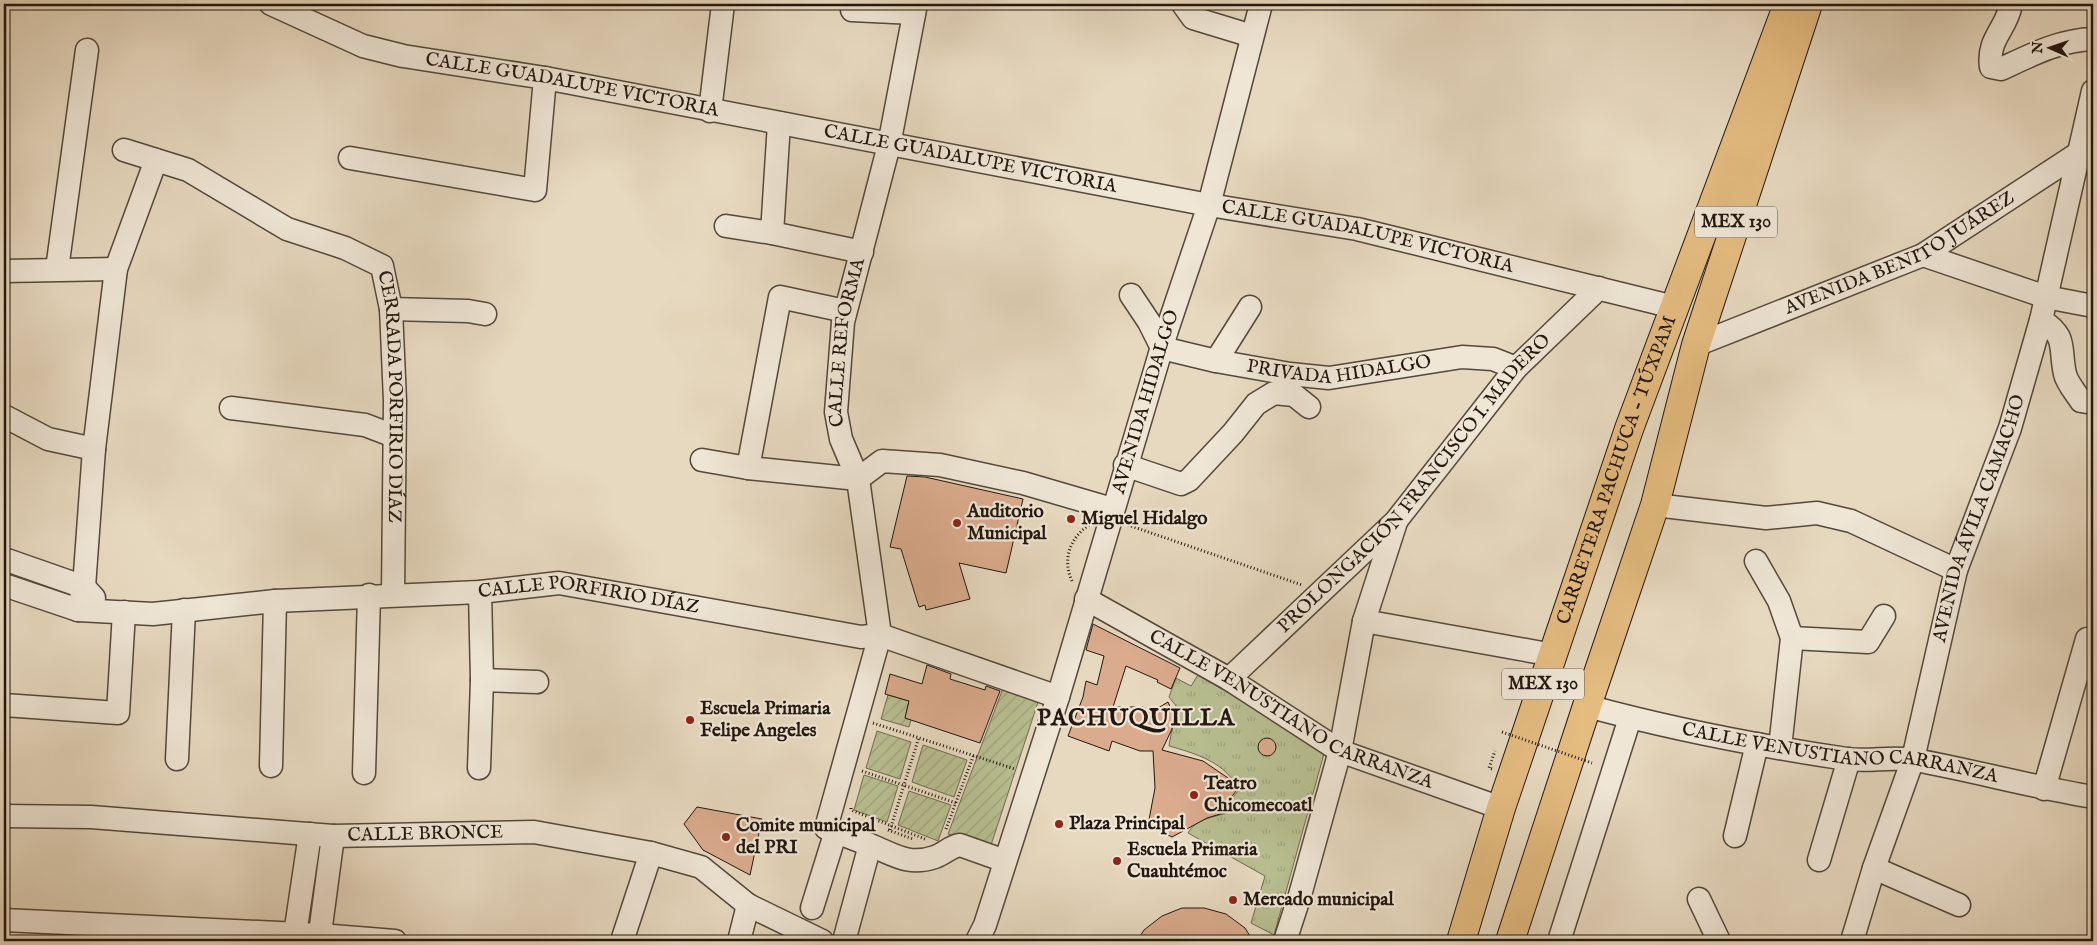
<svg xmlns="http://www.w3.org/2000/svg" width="2097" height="945" font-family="'IM FELL English',serif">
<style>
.park{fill:url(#park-tufts);stroke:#6e6b50}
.garden{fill:url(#garden-furrows);stroke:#6e6b50}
.building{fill:#daab8d;stroke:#23170f}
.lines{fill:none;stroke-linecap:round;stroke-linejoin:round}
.minor-casing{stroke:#54483b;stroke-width:25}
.major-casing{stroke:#23170f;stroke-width:30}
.path{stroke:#23170f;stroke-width:3;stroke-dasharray:1 2.5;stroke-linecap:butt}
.minor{stroke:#efe6d6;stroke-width:22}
.major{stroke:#e4bc80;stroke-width:28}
.path-bridge{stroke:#23170f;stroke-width:3;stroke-dasharray:1 2.5;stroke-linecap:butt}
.poi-dot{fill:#8f2418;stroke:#efe6d6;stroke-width:2}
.labels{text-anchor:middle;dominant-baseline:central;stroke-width:4.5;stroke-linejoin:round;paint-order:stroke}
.shield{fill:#efe6d6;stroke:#60554b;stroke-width:1}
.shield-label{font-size:18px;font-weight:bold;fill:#23170f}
.street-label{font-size:19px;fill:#23170f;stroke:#efe6d6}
.poi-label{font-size:19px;font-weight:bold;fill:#23170f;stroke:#efe6d6;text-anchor:start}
.district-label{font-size:24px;font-weight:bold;letter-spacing:1px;fill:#23170f;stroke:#efe6d6}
</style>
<defs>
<pattern id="park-tufts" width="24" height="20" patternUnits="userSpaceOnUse" patternTransform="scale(1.25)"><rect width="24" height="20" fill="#b8bf91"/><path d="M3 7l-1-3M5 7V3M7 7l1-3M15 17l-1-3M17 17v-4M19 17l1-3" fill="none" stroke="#9ea37c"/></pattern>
<pattern id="garden-furrows" width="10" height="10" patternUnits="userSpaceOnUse" patternTransform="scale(1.25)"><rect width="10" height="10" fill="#b8bf91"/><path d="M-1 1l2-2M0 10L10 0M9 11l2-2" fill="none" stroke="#9ea37c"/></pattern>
</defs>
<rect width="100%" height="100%" fill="#e7d9c0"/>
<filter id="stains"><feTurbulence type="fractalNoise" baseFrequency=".004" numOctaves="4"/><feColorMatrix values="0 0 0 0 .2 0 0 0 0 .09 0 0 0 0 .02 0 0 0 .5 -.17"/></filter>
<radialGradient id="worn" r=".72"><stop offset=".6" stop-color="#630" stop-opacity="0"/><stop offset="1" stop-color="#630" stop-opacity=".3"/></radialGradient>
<path class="park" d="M1198,675l127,75 -51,185 -23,-12 14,-47 -77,-43c7,-14 26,-16 39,-20l3,-12 8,-10c-9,-28 -44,-38 -69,-45l7,-40 -7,-9 7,-19 15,8z"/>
<g class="garden">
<polygon points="1005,683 1040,696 990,848 948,834"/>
<polygon points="888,695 909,701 905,718 911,720 909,727 881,719"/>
<polygon points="877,731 911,742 900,779 866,768"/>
<polygon points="923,745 967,760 954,797 912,782"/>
<polygon points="864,775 898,786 887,822 854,810"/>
<polygon points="909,791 951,805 938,841 898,825"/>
</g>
<g class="building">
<polygon points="907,476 925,477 1023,499 1006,573 959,563 970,599 926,610 925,605 919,607 901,549 890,547"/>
<polygon points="1093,624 1180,668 1171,689 1157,682 1158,680 1126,666 1113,707 1143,707 1150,713 1168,702 1174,716 1172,729 1162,750 1203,761 1228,778 1237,790 1229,800 1227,812 1207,818 1172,837 1148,825 1155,788 1153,751 1140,751 1112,741 1109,751 1068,736 1083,697 1086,681 1097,685 1104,656 1086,650"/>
<polygon points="927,665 951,674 950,679 985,690 986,686 1000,691 980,743 905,718 909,701 885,694 890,674 922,684"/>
<circle cx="1267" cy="747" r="9"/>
<polygon points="697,807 762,819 750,875 703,850 684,824"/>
<polygon points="1182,908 1204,908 1226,914 1245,928 1253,941 1137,941 1144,930 1162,916"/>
</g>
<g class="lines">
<defs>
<g id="minor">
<path id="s1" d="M271,4l92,42 40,10 142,22 664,127 148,24 317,78"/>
<polyline points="1183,4 1193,18 1252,36"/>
<path d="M2011,4c-4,25 -24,34 -20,63l10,2c30,-14 59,-29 92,-30"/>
<polyline points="852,10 914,13"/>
<polyline points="710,111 723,4"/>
<path id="s2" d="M124,150l64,20 99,59 58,19 37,18 9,43 4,92 -2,194"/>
<polyline points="350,158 535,190 545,78"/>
<polyline points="726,226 772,233 862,252"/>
<polyline points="772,233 779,123"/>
<polyline points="1923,255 2046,297 2093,306"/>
<polyline points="57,269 87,50"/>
<polyline points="4,271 116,269"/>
<polyline points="1131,295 1149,322 1162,348"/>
<polyline points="391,309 468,311 485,314"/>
<path d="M2041,320c27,17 18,27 24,54 2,9 11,19 16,27l12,2"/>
<path id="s3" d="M1696,345l227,-90 165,-108"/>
<path id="s4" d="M1162,348l54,13 74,13 39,4 133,-21 31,2 23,9"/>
<polyline points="1216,361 1250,307"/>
<polyline points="231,408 365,425 394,436"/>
<polyline points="4,416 48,439 94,449"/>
<polyline points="702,460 748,468 858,479 882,461 940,465 1023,483 1112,509"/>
<polyline points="1125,465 1181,484 1189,480 1233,433 1256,404 1274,393 1294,395 1309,407"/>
<polyline points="748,468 780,297 845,311"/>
<polyline points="1655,505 1766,518 1817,513 1851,521 1956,570"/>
<polyline points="4,559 84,587 94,598"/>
<polyline points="1756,561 1779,601 1792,638 1780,748"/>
<path id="s5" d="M4,585l74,25 75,4 122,-13 205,-9 79,-9 302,54 19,-2 178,62"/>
<path id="s6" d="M1086,599l143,80 111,72 161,57"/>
<polyline points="78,610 84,587 94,449 116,269 156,160"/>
<polyline points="1364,621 1553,655"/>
<polyline points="1792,638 1868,642 1884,616"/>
<path id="s7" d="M1229,679l167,-158 120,-153 83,-80"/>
<polyline points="482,680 537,682"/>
<polyline points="4,705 118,713 124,612"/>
<path id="s8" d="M1587,706c85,23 172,40 260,53 22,3 46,-3 68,1 60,11 118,27 178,37"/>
<polyline points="177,759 184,610"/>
<polyline points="271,766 275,601"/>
<polyline points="479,768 482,680 480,592"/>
<polyline points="364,773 369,595"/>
<polyline points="2044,789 2087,639"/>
<path id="s9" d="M4,816l87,1 242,19 201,-4 117,21 50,14 47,38 74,36"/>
<polyline points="1735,836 1757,744"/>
<path d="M870,845c25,10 38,21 65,12 9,-3 16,-11 25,-12l45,16"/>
<polyline points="1819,860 1849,759"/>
<polyline points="1874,868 1959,905"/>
<polyline points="1699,899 1719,941"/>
<polyline points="812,908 836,831"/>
<polyline points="4,920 320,935 395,941"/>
<polyline points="294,941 310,834"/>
<polyline points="319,941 333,836"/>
<polyline points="622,941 651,853"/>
<polyline points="739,941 748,905"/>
<path id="s10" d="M844,941l26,-96 -44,-17 54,-193 -22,-156 -17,-40 -5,-27 7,-90 46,-177 27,-141"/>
<path id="s11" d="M977,941l8,-16 73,-228 109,-367 42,-125 52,-201"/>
<polyline points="1285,941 1300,895 1340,751 1364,621 1396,522"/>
<polyline points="1559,941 1630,718"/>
<path id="s12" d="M1852,941l22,-73 39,-109 43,-189 54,-142 31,-108 52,-229"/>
</g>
<g id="major">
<path id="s13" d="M1461,941l40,-133 128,-379 159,-425"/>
<polyline points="1510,941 1587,706 1655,505 1696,345 1808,4"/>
</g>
</defs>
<use href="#minor" class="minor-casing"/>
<use href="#major" class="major-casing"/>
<g class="path">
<polyline points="1128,525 1302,585"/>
<path d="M1072,581c-10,-22 -2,-43 17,-56"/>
<polyline points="873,723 1015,769"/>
<polyline points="1492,769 1489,768 1495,751"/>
<polyline points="862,771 956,803"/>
<polyline points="851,808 851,810 925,839"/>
<polyline points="946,829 974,754"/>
<polyline points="888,830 913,839"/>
<polyline points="890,830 919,737"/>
</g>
<use href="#minor" class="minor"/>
<use href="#major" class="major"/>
<polyline class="path-bridge" points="1502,732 1592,763"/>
</g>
<g class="poi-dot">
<circle cx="1071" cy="519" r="5"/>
<circle cx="957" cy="523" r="5"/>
<circle cx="690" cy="720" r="5"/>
<circle cx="1194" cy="795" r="5"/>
<circle cx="1059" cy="824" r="5"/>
<circle cx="726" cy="837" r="5"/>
<circle cx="1117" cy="861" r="5"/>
<circle cx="1233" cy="900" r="5"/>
</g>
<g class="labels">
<g class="shield">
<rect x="1695" y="206.5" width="82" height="31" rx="4"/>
<rect x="1502" y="668.5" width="82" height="31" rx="4"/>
</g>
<g class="shield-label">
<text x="1736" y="222">MEX 130</text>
<text x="1543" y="684">MEX 130</text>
</g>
<g class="street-label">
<text stroke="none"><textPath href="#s1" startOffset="314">CALLE GUADALUPE VICTORIA</textPath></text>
<text stroke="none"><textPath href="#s1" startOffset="719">CALLE GUADALUPE VICTORIA</textPath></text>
<text stroke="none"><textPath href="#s1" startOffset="1124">CALLE GUADALUPE VICTORIA</textPath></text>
<text stroke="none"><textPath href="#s3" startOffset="224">AVENIDA BENITO JUÁREZ</textPath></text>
<text stroke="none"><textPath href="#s10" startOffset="646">CALLE REFORMA</textPath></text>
<text stroke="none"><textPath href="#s4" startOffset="180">PRIVADA HIDALGO</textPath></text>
<text stroke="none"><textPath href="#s2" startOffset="416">CERRADA PORFIRIO DÍAZ</textPath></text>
<text stroke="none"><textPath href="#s11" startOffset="565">AVENIDA HIDALGO</textPath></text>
<text stroke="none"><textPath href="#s13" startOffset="496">CARRETERA PACHUCA - TÚXPAM</textPath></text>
<text stroke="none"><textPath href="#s7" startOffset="270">PROLONGACIÓN FRANCISCO I. MADERO</textPath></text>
<text stroke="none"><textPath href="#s12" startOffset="442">AVENIDA ÁVILA CAMACHO</textPath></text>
<text stroke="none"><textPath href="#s5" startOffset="591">CALLE PORFIRIO DÍAZ</textPath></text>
<text stroke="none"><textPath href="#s6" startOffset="234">CALLE VENUSTIANO CARRANZA</textPath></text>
<text stroke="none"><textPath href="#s8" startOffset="258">CALLE VENUSTIANO CARRANZA</textPath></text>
<text stroke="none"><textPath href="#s9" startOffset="422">CALLE BRONCE</textPath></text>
</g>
<g class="poi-label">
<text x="967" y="512">Auditorio<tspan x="967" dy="22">Municipal</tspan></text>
<text x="1081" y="519">Miguel Hidalgo</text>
<text x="700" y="709">Escuela Primaria<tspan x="700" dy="22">Felipe Angeles</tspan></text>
<text x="1204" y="784">Teatro<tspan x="1204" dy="22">Chicomecoatl</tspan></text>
<text x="1069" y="824">Plaza Principal</text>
<text x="736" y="826">Comite municipal<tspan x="736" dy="22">del PRI</tspan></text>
<text x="1127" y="850">Escuela Primaria<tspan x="1127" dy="22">Cuauhtémoc</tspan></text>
<text x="1243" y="900">Mercado municipal</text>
</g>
<g class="district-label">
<text x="1136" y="718">PACHUQUILLA</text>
</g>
</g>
<rect width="2097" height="945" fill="none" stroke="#e7d9c0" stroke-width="20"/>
<rect x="5" y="5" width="2087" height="935" fill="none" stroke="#23170f" stroke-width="2.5"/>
<rect x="10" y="10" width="2077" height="925" fill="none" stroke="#23170f"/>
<g transform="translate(2050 48) rotate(272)" stroke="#efe6d6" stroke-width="4" paint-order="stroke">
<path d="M0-4L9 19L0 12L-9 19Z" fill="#23170f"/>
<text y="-8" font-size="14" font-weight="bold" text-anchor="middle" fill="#23170f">N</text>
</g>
<rect width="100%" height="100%" filter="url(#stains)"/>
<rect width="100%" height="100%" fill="url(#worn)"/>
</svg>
